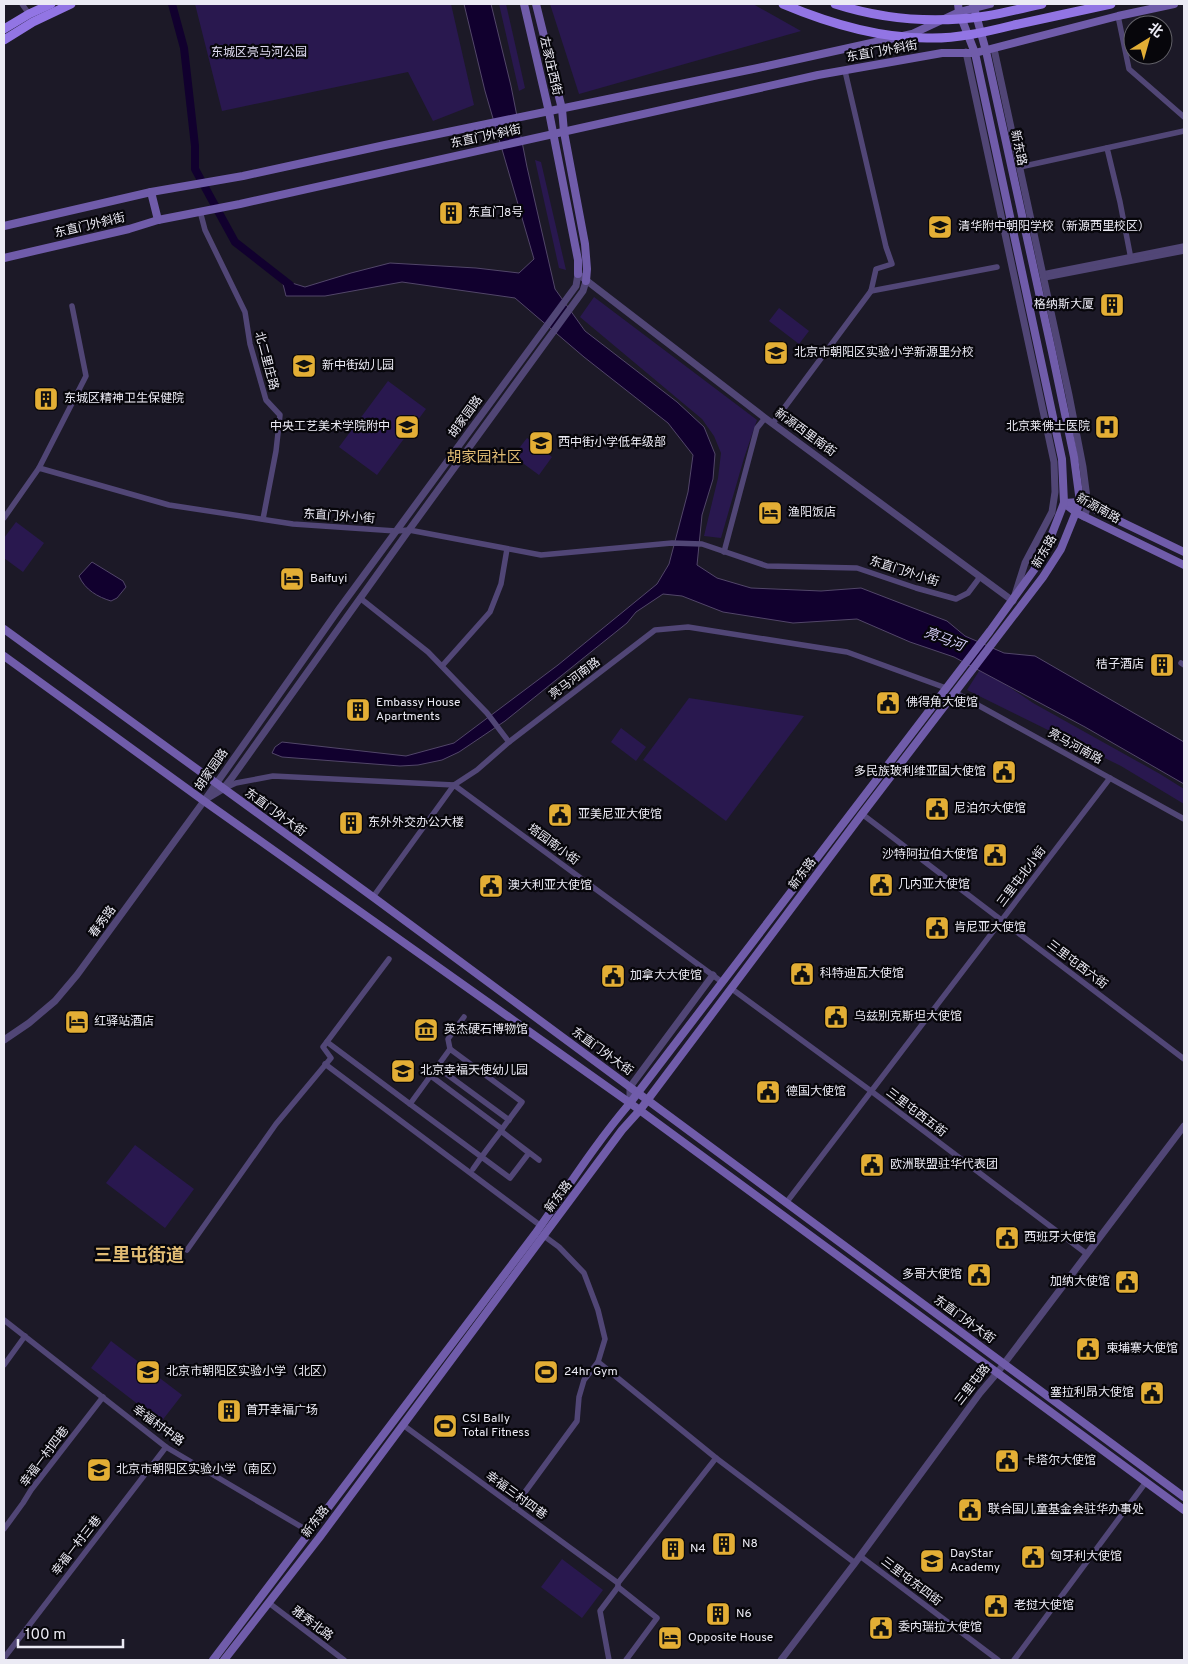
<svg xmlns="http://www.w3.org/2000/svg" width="1188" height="1664" font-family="Overpass,'Noto Sans SC',sans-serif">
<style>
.green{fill:#29184f}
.water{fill:#11002e;stroke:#524669}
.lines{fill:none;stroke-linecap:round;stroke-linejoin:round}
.canal{stroke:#11002e;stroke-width:8}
.minor{stroke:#514676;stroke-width:5.5}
.tertiary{stroke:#514676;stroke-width:7}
.secondary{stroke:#705caa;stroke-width:8}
.trunk{stroke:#9275e4;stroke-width:9}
.trunk-bridge{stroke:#9275e4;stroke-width:9}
.labels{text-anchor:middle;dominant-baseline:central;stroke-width:4.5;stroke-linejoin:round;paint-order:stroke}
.street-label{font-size:12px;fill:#ebeaf4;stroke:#07060b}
.park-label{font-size:12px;fill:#e1ddf3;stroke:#07060b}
.poi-label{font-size:12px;fill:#ebeaf4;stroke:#07060b;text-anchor:start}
.water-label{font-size:14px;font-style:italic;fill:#d8d1fb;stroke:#07060b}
.quarter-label{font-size:15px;fill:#e1bc74;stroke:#07060b}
.district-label{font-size:18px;font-weight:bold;fill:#e1bc74;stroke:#07060b}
</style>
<rect width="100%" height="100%" fill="#1c1927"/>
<g class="green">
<polygon points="195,4 451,4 474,105 433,121 408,72 222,111"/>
<polygon points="499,4 506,4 525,88 519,91"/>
<polygon points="550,4 753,4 801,31 579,94"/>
<polygon points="535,160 541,162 566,270 559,268"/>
<polygon points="594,297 757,420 744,458 721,538 704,536 718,478 721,453 714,436 702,419 580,317"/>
<polygon points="779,308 809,331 799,344 769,321"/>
<polygon points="388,381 426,409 377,475 339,447"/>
<polygon points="527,438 552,457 539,475 513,456"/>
<polygon points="16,522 44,543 23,572 4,558 4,538"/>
<polygon points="981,668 1033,703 1160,774 1184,789 1184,804 1121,766 967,690"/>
<polygon points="689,698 804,716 726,821 643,760"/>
<polygon points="621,728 646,747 636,761 611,742"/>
<polygon points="135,1145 194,1189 165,1228 106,1183"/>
<polygon points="111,1341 182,1395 161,1422 91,1368"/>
<polygon points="562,1559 603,1590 582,1618 541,1587"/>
</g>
<g class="water">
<polygon points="464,4 491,4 511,86 527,167 555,289 585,331 677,402 704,427 715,454 713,479 702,515 697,565 717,578 751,588 821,591 861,588 947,621 965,636 1004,653 1035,656 1184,742 1184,784 1085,727 954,657 910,642 857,619 793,623 723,612 682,596 663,594 636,612 627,623 505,721 459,752 442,760 418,765 400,766 282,757 272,753 275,747 282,742 406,756 454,743 558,665 657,584 669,564 688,492 693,455 668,423 584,357 515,298 402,282 325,296 286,296 282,280 305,287 351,273 390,263 476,268 519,273 534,259 485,91"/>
<path d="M92,562l31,19 3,6 -9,11 -6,3c-13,-4 -26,-11 -32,-25z"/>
</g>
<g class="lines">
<polyline class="canal" points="172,4 184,48 195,146 195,169 235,242 290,285"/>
<g class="minor">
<polyline points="22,4 29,14"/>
<polyline points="1118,16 1129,69 1184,117"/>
<polyline points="1107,148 1120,202 1131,259"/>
<polyline points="1020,167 1184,131"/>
<polyline points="200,211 205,230 245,312 250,344 266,400 280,415 276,451 263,519"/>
<polyline points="1043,274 1184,246"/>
<polyline points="1044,278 1184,251"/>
<polyline points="871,291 997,267"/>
<polyline points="773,423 871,291 876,269 892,264 886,247 845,71"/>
<polyline points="39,468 86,376 72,306"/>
<polyline points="4,518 39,468 169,505 293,524 396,531 409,530 541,555 672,543 702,544 767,566 857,568 916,588 956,599 968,593 980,577"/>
<polyline points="724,552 757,428 765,418"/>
<polyline points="360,598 428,652 487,713 509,742"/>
<polyline points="1181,663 1184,665"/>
<polyline points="442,666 490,612 501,584 507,549"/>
<polyline points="956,693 1184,819"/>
<polyline points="223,789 236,783 273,776 454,785 477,770 509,742 655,630 688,627 847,652 946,688"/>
<polyline points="862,814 1184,1059"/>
<polyline points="373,897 454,785 722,982"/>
<polyline points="732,989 871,1091 1087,1254"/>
<polyline points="327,1042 410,1104"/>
<polyline points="450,1049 448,1039 464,1017"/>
<polyline points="325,1064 541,1226"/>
<polyline points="437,1067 509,1120"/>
<polyline points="431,1076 502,1129"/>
<path d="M473,1169c9,-13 18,-25 28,-38l1,-2 20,-27 -72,-53 -40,55 100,74 19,-25 -28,-22 38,29"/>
<polyline points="786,1203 1110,778"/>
<polyline points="544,1236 559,1247 584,1273 598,1310 605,1339 598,1362 716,1458 855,1563"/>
<polyline points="187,1250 276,1124 331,1058 323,1047 389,959"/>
<polyline points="4,1320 166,1447 310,1532"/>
<polyline points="4,1365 25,1336"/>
<polyline points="403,1425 618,1583"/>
<polyline points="514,1507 577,1421 579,1397 584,1380 598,1362"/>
<polyline points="4,1529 23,1503 31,1490 103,1397"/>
<polyline points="860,1556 998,1660"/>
<polyline points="269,1603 344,1660"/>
<polyline points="4,1658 166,1447"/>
<polyline points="609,1660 600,1611 618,1587"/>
<polyline points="626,1660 657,1618 618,1587 618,1583 716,1458"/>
<polyline points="1014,1660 1146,1482"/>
</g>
<g class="tertiary">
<polyline points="994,49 1069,395 1083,467 1088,506 1084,517"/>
<polyline points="578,274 765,418 1013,601 1025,563 1052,512 1055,492 1054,462 966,52"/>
<polyline points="206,799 223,789 231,779 409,530 583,291 586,281"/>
<polyline points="4,1040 29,1023 55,1001 77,975 204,801 339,609 576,286 578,274"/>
<polyline points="630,1103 630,1087 713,975"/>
<polyline points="781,1660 855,1563 980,1393 997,1373 1184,1126"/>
</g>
<g class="secondary">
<polyline points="524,4 549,112 578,260 578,274"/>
<polyline points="536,4 562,109 564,132 585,244 587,269 586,281"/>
<polyline points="151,192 158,220"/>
<polyline points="4,226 151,192 243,176 385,145 758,68 912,34 959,12 990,4"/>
<polyline points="4,258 129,229 158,220 240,204 818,75 942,53 975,53 1118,16 1174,4"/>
<polyline points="1064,503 1077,513 1184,565"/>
<polyline points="1064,503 1080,502 1184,552"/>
<polyline points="4,629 373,897 1184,1497"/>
<polyline points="4,656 204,801 630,1103 1184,1510"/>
<path d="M213,1660l322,-426c31,-44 60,-90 95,-131l360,-472 44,-61 14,-26 16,-41 -2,-44 -87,-406 -16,-41 -1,-8"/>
<polyline points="224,1660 319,1538 622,1130 640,1110 862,814 1043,577 1061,549 1080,502 1074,457 1052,352 986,51 973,4"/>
</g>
<g class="trunk">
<polyline points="4,29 29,14 51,4"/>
<polyline points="4,40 33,22 71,4"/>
</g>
<g class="trunk-bridge">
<path d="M783,4c45,19 95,34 144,34 29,1 59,-6 87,-13 32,-7 65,-14 97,-21"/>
<path d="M835,4c50,16 98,20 151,12 19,-3 37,-8 56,-12"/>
</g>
</g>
<defs>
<symbol id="building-square" viewBox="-11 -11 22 22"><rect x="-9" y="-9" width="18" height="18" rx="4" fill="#e3ae35" stroke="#07060b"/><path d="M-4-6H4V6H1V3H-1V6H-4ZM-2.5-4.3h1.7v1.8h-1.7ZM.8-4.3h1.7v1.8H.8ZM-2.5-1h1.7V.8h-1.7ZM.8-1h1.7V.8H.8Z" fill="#111"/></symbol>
<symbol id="school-square" viewBox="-11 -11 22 22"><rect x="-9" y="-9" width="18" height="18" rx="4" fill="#e3ae35" stroke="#07060b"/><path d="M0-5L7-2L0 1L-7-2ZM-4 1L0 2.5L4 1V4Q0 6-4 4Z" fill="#111"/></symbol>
<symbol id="hospital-square" viewBox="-11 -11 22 22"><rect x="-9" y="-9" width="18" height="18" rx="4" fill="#e3ae35" stroke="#07060b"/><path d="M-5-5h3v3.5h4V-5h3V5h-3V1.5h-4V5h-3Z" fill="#111"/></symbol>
<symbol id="hotel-square" viewBox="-11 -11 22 22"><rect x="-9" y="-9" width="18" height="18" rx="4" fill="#e3ae35" stroke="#07060b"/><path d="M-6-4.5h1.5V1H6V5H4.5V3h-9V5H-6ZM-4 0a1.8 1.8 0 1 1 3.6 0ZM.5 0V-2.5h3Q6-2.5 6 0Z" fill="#111"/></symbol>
<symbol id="civic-square" viewBox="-11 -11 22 22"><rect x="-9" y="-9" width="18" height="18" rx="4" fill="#e3ae35" stroke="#07060b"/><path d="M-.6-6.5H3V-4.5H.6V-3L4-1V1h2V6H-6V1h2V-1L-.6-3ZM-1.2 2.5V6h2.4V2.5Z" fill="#111"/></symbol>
<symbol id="museum-square" viewBox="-11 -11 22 22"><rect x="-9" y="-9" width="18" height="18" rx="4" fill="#e3ae35" stroke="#07060b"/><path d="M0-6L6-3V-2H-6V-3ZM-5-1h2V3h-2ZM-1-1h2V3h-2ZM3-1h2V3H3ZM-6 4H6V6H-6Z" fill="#111"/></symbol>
<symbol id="stadium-square" viewBox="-11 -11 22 22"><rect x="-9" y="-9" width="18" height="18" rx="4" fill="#e3ae35" stroke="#07060b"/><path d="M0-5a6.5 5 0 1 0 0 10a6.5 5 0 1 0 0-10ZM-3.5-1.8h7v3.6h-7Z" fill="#111"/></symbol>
</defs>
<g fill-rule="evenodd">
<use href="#building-square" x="437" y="199" width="28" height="28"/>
<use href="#school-square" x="926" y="213" width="28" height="28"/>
<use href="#building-square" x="1098" y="291" width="28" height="28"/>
<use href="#school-square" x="762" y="339" width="28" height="28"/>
<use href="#school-square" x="290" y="352" width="28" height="28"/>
<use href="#building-square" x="32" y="385" width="28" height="28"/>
<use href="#school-square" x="393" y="413" width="28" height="28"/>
<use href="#hospital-square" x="1093" y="413" width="28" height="28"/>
<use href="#school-square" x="527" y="429" width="28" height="28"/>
<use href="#hotel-square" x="756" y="499" width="28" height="28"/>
<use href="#hotel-square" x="278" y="565" width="28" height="28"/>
<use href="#building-square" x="1148" y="651" width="28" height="28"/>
<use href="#civic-square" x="874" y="689" width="28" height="28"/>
<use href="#building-square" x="344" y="696" width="28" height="28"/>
<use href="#civic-square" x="990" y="758" width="28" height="28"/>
<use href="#civic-square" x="923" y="795" width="28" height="28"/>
<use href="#civic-square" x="546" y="801" width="28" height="28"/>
<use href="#building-square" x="337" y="809" width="28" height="28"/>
<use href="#civic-square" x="981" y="841" width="28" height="28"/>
<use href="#civic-square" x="867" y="871" width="28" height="28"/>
<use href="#civic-square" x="477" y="872" width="28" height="28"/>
<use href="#civic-square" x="923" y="914" width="28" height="28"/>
<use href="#civic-square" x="788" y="960" width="28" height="28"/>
<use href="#civic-square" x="599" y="962" width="28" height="28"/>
<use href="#civic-square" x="822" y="1003" width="28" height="28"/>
<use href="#hotel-square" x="63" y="1008" width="28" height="28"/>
<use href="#museum-square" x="412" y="1016" width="28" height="28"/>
<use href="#school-square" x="389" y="1057" width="28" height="28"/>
<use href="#civic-square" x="754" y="1078" width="28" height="28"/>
<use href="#civic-square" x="858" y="1151" width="28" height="28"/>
<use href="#civic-square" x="993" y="1224" width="28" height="28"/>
<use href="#civic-square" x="965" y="1261" width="28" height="28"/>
<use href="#civic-square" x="1113" y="1268" width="28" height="28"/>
<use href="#civic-square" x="1074" y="1335" width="28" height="28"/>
<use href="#school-square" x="134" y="1358" width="28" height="28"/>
<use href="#stadium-square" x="532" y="1358" width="28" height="28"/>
<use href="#civic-square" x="1138" y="1379" width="28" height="28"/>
<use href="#building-square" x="215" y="1397" width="28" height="28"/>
<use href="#stadium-square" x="431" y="1412" width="28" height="28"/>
<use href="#civic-square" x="993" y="1447" width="28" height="28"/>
<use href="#school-square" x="85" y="1456" width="28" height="28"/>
<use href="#civic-square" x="956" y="1496" width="28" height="28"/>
<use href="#building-square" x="710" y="1530" width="28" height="28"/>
<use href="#building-square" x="659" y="1535" width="28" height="28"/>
<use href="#civic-square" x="1019" y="1543" width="28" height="28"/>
<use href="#school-square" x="918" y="1547" width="28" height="28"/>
<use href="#civic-square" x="982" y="1592" width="28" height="28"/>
<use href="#building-square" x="704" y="1600" width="28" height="28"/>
<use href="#civic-square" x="867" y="1614" width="28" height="28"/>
<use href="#hotel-square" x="656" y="1624" width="28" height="28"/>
</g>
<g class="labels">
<g class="street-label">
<text transform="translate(882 52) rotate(-10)">东直门外斜街</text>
<text transform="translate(550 66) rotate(77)">左家庄西街</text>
<text transform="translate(486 137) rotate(-12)">东直门外斜街</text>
<text transform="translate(1018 148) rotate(78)">新东路</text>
<text transform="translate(90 226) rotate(-13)">东直门外斜街</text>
<text transform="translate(266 361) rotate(75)">北二里庄路</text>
<text transform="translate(466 417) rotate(-54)">胡家园路</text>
<text transform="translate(805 433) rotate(36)">新源西里南街</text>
<text transform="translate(1098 509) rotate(29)">新源南路</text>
<text transform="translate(339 517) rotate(4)">东直门外小街</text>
<text transform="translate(1045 552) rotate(-60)">新东路</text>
<text transform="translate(904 572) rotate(18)">东直门外小街</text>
<text transform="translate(575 679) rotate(-37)">亮马河南路</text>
<text transform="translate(1075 747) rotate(29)">亮马河南路</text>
<text transform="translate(212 770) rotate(-55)">胡家园路</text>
<text transform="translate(275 813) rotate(36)">东直门外大街</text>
<text transform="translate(553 845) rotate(36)">塔园南小街</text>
<text transform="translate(803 874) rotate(-53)">新东路</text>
<text transform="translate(1022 877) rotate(-53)">三里屯北小街</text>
<text transform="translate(103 922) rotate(-54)">春秀路</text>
<text transform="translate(1077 965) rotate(37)">三里屯西六街</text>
<text transform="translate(602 1052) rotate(36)">东直门外大街</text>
<text transform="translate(916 1113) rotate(37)">三里屯西五街</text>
<text transform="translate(559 1197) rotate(-53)">新东路</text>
<text transform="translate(964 1320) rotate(36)">东直门外大街</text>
<text transform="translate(973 1385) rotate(-52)">三里屯路</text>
<text transform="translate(158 1426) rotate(36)">幸福村中路</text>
<text transform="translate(45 1457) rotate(-53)">幸福一村四巷</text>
<text transform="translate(516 1496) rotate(36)">幸福三村四巷</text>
<text transform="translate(316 1522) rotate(-53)">新东路</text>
<text transform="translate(77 1546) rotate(-52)">幸福一村三巷</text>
<text transform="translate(911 1582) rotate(37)">三里屯东四街</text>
<text transform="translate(312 1624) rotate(37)">雅秀北路</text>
</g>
<g class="park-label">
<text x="259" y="53">东城区亮马河公园</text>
</g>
<g class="poi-label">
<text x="468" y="213">东直门8号</text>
<text x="958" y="227">清华附中朝阳学校（新源西里校区）</text>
<text x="1094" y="305" text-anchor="end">格纳斯大厦</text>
<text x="794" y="353">北京市朝阳区实验小学新源里分校</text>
<text x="322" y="366">新中街幼儿园</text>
<text x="64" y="399">东城区精神卫生保健院</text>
<text x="390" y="427" text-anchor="end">中央工艺美术学院附中</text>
<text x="1090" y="427" text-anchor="end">北京莱佛士医院</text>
<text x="558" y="443">西中街小学低年级部</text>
<text x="788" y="513">渔阳饭店</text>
<text x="310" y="579">Baifuyi</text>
<text x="1144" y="665" text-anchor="end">桔子酒店</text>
<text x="376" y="703">Embassy House<tspan x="376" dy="14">Apartments</tspan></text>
<text x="906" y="703">佛得角大使馆</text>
<text x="986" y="772" text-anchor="end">多民族玻利维亚国大使馆</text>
<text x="954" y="809">尼泊尔大使馆</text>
<text x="578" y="815">亚美尼亚大使馆</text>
<text x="368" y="823">东外外交办公大楼</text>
<text x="978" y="855" text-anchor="end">沙特阿拉伯大使馆</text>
<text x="898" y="885">几内亚大使馆</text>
<text x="508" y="886">澳大利亚大使馆</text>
<text x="954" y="928">肯尼亚大使馆</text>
<text x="820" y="974">科特迪瓦大使馆</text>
<text x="630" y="976">加拿大大使馆</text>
<text x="854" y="1017">乌兹别克斯坦大使馆</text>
<text x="94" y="1022">红驿站酒店</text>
<text x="444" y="1030">英杰硬石博物馆</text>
<text x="420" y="1071">北京幸福天使幼儿园</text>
<text x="786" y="1092">德国大使馆</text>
<text x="890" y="1165">欧洲联盟驻华代表团</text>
<text x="1024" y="1238">西班牙大使馆</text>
<text x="962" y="1275" text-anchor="end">多哥大使馆</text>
<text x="1110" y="1282" text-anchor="end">加纳大使馆</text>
<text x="1106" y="1349">柬埔寨大使馆</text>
<text x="166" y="1372">北京市朝阳区实验小学（北区）</text>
<text x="564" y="1372">24hr Gym</text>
<text x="1134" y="1393" text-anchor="end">塞拉利昂大使馆</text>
<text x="246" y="1411">首开幸福广场</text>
<text x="462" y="1419">CSI Bally<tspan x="462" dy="14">Total Fitness</tspan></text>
<text x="1024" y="1461">卡塔尔大使馆</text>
<text x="116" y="1470">北京市朝阳区实验小学（南区）</text>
<text x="988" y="1510">联合国儿童基金会驻华办事处</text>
<text x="742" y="1544">N8</text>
<text x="690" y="1549">N4</text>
<text x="950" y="1554">DayStar<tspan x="950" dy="14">Academy</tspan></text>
<text x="1050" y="1557">匈牙利大使馆</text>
<text x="1014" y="1606">老挝大使馆</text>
<text x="736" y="1614">N6</text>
<text x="898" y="1628">委内瑞拉大使馆</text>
<text x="688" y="1638">Opposite House</text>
</g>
<g class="water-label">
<text transform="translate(944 640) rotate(21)">亮马河</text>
</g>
<g class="quarter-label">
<text x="484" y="458">胡家园社区</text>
</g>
<g class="district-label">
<text x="139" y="1256">三里屯街道</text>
</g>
</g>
<rect width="1188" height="1664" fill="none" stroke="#ebeaf4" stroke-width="10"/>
<g transform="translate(1148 40) rotate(37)"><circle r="24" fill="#07060b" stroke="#626168"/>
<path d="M0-4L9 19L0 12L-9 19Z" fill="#e3ae35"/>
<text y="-8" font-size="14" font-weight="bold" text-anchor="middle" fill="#ebeaf4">北</text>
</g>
<path d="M18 1639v8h105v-8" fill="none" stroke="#ebeaf4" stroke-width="2.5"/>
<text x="25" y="1639" font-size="15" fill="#ebeaf4" stroke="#07060b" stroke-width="4" paint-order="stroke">100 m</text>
</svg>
